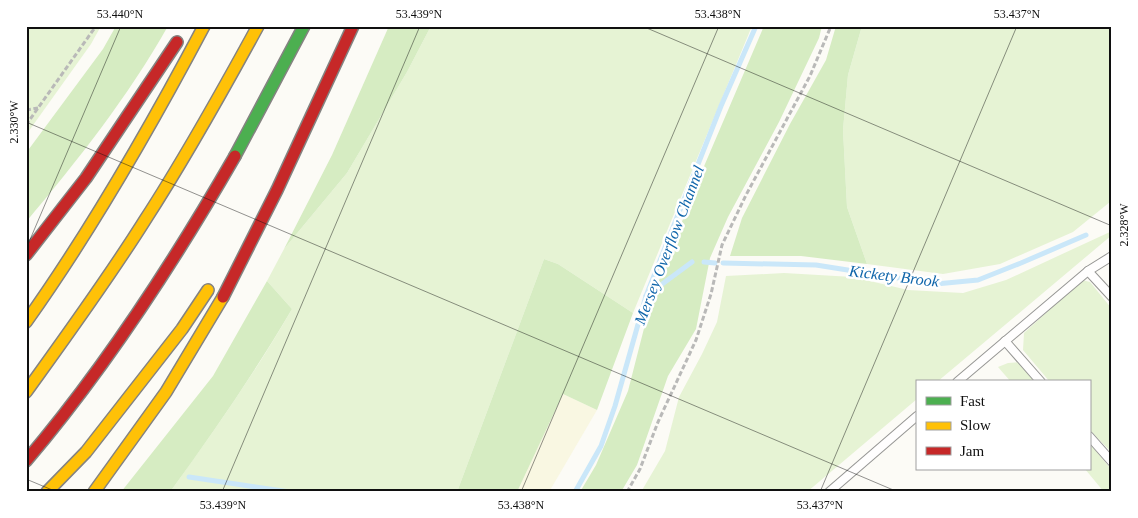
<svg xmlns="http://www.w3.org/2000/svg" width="1138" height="518" font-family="Georgia,serif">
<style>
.farmland{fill:#f9f7e2}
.green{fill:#e6f3d4}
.forest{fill:#d6ecc2}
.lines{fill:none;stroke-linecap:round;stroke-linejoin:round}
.stream{stroke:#cae7f9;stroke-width:5}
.lane-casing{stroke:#969694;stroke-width:10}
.fast-casing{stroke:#848381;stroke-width:14}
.slow-casing{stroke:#848381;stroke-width:14}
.jam-casing{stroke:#848381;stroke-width:14}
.path{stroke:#b9b9b8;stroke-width:3;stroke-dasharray:5 2.5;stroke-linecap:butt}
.lane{stroke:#fffefe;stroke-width:8}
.fast{stroke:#4caf50;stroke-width:11}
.slow{stroke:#ffc107;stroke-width:11}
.jam{stroke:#c62828;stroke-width:11}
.ticks{fill:none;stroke:#101010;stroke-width:1;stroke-opacity:0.45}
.labels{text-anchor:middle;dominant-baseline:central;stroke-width:5;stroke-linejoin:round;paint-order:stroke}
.water-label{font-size:16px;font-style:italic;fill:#1066ab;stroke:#fff}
.neatline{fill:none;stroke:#101010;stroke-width:2}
.ticks-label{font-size:12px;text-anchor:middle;fill:#101010}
</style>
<rect width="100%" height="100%" fill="#fcfbf6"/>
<polygon class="farmland" points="563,394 597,410 549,492 517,492"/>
<g class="green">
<polygon points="26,26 101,26 91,44 26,135"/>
<path d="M431,26h321l-119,287 -75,-49 -14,-5 -87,233h-287c43,-59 85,-119 122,-183l-25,-28 17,-32 63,-76 60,-101z"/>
<polygon points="862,26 1112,26 1112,198 1110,202 1073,232 1000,264 943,274 867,264 847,207 843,130 848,75"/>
<polygon points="1112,231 1112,235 937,382 917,382 917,399 807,492 641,492 665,451 679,397 702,354 717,322 726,276 784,273 853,277 908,290 963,293 1006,280"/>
<polygon points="1082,280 1090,282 1112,309 1112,453 1089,429 1089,382 1050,382 1023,350 1024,333"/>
<polygon points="1020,362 1037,382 1011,382 998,367 1008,363"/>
<polygon points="1089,443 1111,469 1112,492 1104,492 1085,469 1089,469"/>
</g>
<g class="forest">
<path d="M116,26h52c-40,71 -90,134 -142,196v-69l77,-104z"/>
<polygon points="389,26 431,26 407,72 347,173 284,249 332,155"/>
<polygon points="764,26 822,26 819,38 779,122 728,217 710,258 696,329 668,376 637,465 621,492 580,492 596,465 628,391 651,301 699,178"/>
<polygon points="836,26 862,26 848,75 843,130 847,207 867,264 801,256 730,256 742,218 790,124 826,60"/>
<polygon points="544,259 558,264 633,313 597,410 563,394 517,492 457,492"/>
<path d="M267,281l25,28c-37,63 -79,124 -122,183h-49l92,-116z"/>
</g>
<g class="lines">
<g class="stream">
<polyline points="704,262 715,263"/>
<polyline points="723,263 816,265 936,284 978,280 1021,263 1086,235"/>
<polyline points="646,296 692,262"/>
<polyline points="189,477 290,492"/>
<polyline points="575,492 601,446 615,406 646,296 721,106 756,26"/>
</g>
<defs>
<g id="lane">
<polyline points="1088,271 1112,297"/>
<polyline points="1005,341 1041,382"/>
<polyline points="957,382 1088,271 1112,256"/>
<polyline points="1089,436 1112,462"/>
<polyline points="829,492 917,416"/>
</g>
<polyline id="fast" points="235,156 304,26"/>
<g id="slow">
<path d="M26,322c67,-94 124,-194 178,-296"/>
<path d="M26,392c41,-57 82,-113 119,-172 41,-63 77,-128 113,-194"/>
<polyline points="47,492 86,452 182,329 208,290"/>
<polyline points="94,492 166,392 223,297"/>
</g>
<g id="jam">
<polyline points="26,255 86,178 177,42"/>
<polyline points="223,297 277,190 353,26"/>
<path d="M26,461c80,-94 148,-199 209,-305"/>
</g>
</defs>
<use href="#lane" class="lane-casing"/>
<use href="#fast" class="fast-casing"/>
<use href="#slow" class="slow-casing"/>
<use href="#jam" class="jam-casing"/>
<g class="path">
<polyline points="26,110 38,108"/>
<polyline points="26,125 96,26"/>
<polyline points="627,492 640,469 658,422 696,340 711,294 722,245 746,195 810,76 831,26"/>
</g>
<use href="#lane" class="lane"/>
<use href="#fast" class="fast"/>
<use href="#slow" class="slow"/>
<use href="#jam" class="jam"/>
</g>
<path class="ticks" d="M642,26l470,200M26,122l872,370M26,249l95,-223M26,479l31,13M222,492l198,-466M521,492l198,-466M820,492l197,-466"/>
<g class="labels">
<g class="water-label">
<text transform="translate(669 245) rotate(-69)">Mersey Overflow Channel</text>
<text transform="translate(894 276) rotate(7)">Kickety Brook</text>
</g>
</g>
<rect width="1138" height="518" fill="none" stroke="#ffffff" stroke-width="55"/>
<rect x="916" y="380" width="175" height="90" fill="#ffffff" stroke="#9f9f9f"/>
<rect x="926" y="397" width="25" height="8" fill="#4caf50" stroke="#9f9f9f"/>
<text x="960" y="406" font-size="15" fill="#101010">Fast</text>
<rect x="926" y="422" width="25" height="8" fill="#ffc107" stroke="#9f9f9f"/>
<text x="960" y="430" font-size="15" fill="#101010">Slow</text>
<rect x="926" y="447" width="25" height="8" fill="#c62828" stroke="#9f9f9f"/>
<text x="960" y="456" font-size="15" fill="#101010">Jam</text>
<rect x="28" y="28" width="1082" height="462" class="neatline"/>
<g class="ticks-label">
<text x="120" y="18">53.440°N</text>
<text x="419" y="18">53.439°N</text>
<text x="718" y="18">53.438°N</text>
<text x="1017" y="18">53.437°N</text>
<text transform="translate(14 122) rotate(-90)" y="4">2.330°W</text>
<text transform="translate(1124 225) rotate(-90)" y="4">2.328°W</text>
<text x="223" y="509">53.439°N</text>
<text x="521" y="509">53.438°N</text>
<text x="820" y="509">53.437°N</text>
</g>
</svg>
